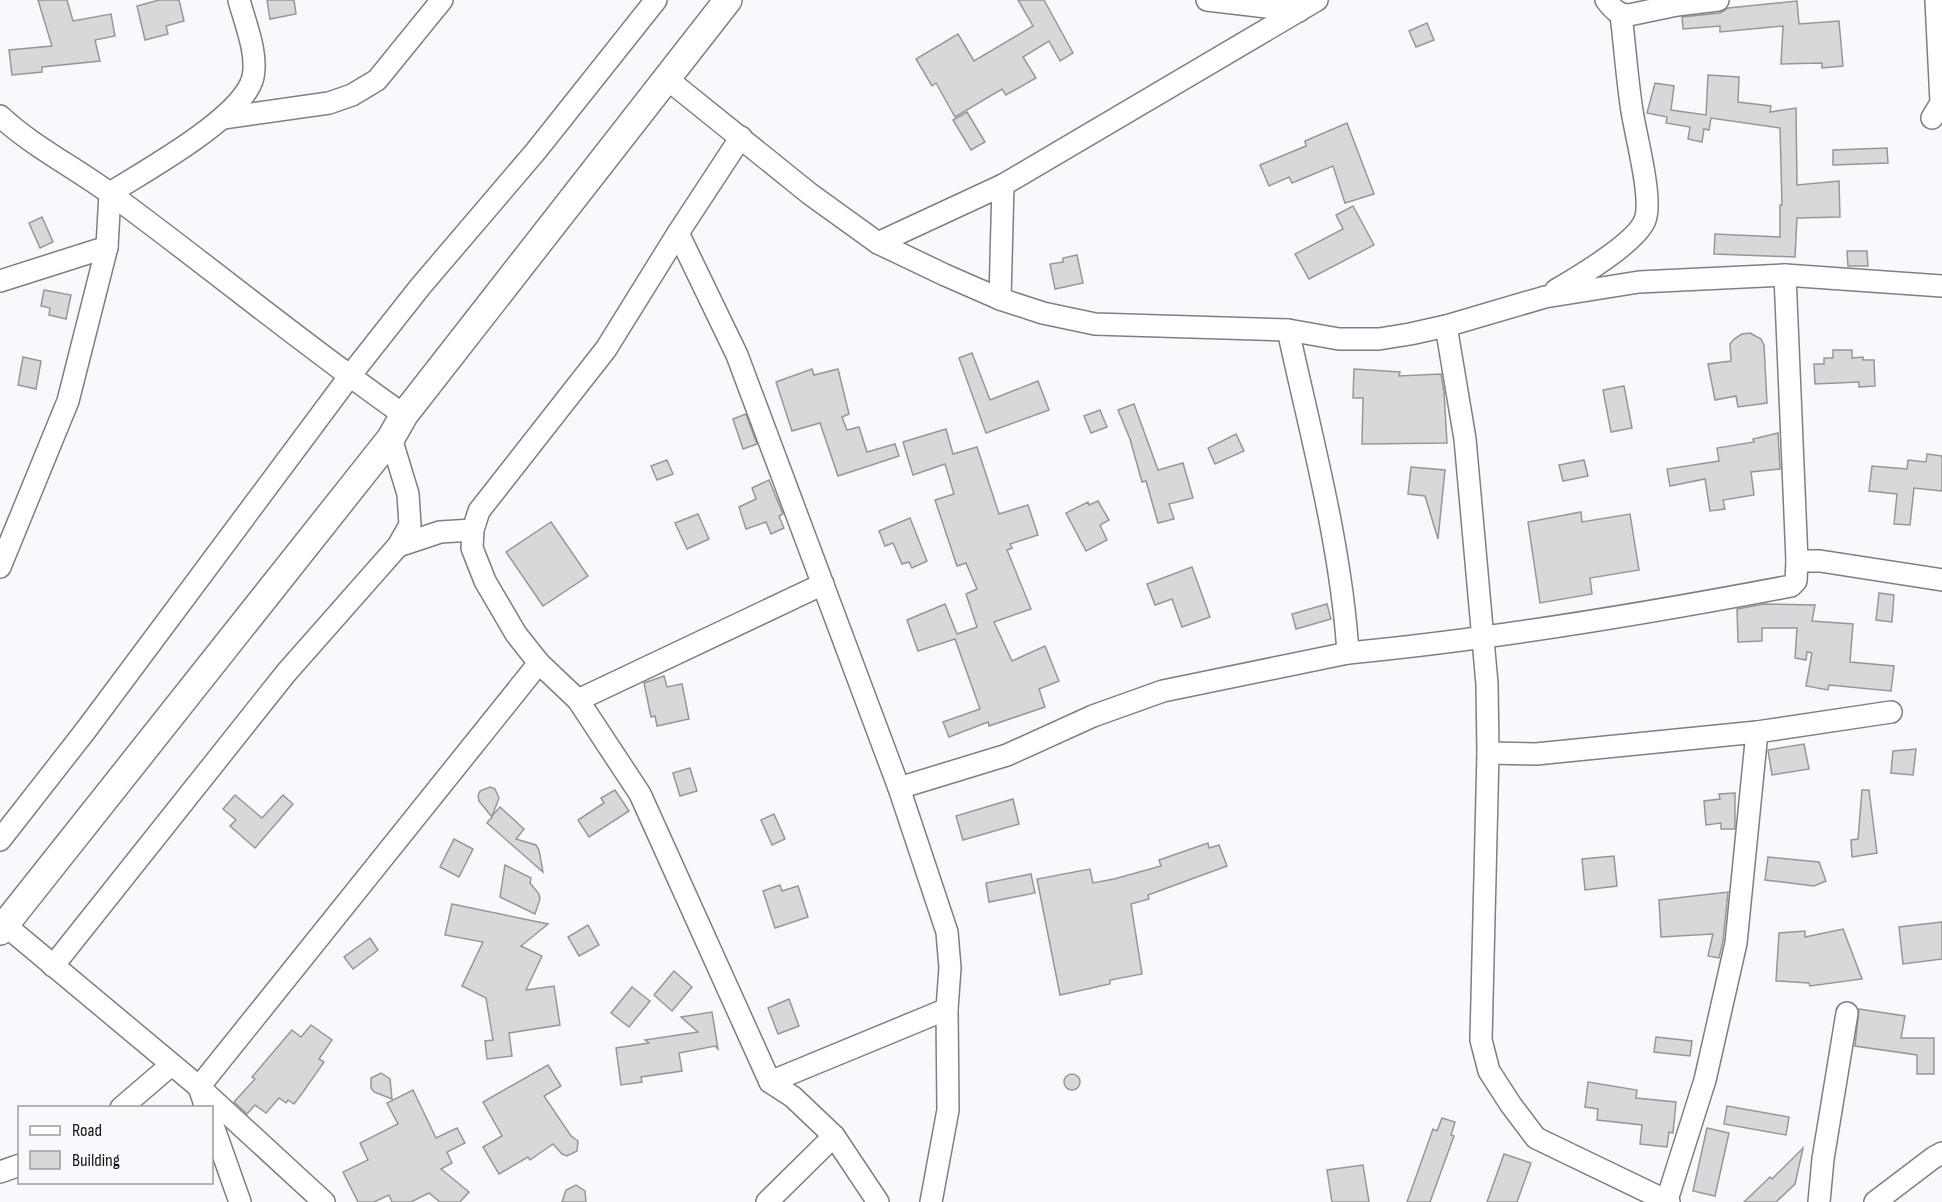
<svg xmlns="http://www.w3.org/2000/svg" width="1942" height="1202" font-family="'Sofia Sans Condensed',sans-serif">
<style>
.building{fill:#d8d8db;stroke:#97979a;stroke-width:1.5}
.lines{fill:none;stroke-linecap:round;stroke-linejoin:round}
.minor-casing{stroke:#7f7f82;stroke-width:24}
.major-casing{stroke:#7f7f82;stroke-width:30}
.minor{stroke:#fff;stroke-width:21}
.major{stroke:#fff;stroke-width:27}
</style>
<rect width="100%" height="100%" fill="#f8f9fc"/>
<g class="building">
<polygon points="38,0 67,0 73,21 111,14 115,36 95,40 100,61 42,67 42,72 12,75 9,50 52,46"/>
<polygon points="159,0 179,0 184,21 166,26 168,34 145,40 137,6"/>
<polygon points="267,0 294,0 296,14 270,19"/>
<polygon points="1018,0 1044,0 1073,53 1060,61 1049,41 1023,57 1036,78 1006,95 1002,89 955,117 936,83 932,86 916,59 958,34 974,61 1033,26"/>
<polygon points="1797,1 1799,24 1839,21 1843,66 1822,68 1822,63 1781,64 1783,26 1720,32 1720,26 1683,29 1682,17 1720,13 1728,8"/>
<polygon points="1427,23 1434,40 1416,47 1409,31"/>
<polygon points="1708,75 1739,77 1738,102 1771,106 1770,112 1796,108 1797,185 1839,181 1840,217 1797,218 1795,257 1714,254 1715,234 1780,237 1780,205 1782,205 1780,128 1711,118 1709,130 1704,129 1702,142 1688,139 1690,127 1666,123 1667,117 1647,113 1655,83 1674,86 1671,110 1706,115"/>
<polygon points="967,112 985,142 971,150 953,120"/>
<polygon points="1347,123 1374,194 1345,203 1333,166 1292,183 1289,177 1269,186 1260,165 1306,146 1305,141"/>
<polygon points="1887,148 1888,163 1833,165 1833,150"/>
<polygon points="1353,206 1374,245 1309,279 1295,254 1343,229 1336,215"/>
<polygon points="42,217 53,242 40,248 29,223"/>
<polygon points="1847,251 1867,251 1868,266 1848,266"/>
<polygon points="1077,255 1083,283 1055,289 1050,264 1063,262 1063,258"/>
<polygon points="44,290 71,295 66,319 49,315 50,308 41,306"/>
<polygon points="1750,333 1761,339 1764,345 1767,403 1738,407 1736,396 1715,400 1708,364 1731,361 1730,344 1734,339 1742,334"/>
<polygon points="1833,350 1852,350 1852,358 1863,357 1863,360 1874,360 1875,386 1859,387 1859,382 1815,384 1814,364 1824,364 1824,358 1833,358"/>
<polygon points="972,353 990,400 1038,381 1049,410 986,433 959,358"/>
<polygon points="23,357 41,361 36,389 18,385"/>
<polygon points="812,369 814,375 838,369 849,414 842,417 847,430 859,427 867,452 895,444 899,456 838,476 820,423 792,431 776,382"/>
<polygon points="1354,369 1400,372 1399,376 1441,374 1444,392 1447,443 1362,444 1363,398 1353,398"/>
<polygon points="1624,386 1632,428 1611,432 1603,390"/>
<polygon points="1134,404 1158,470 1183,463 1193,498 1169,504 1174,519 1158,523 1146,481 1142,482 1130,439 1118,410"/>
<polygon points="1100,410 1107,427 1091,433 1084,416"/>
<polygon points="746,414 757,444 743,449 733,419"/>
<polygon points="946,429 953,454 977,447 999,514 1028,505 1038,535 1010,544 1012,548 1007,550 1031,609 994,622 1012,661 1045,646 1059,681 1039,689 1045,707 989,726 988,722 949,737 943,722 980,709 955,639 918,651 907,620 945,604 957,634 977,627 966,594 977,589 966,563 957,566 935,500 954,494 945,464 913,475 903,442"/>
<polygon points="1778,433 1780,469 1751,472 1754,495 1723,500 1725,509 1710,511 1705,479 1670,486 1667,469 1719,461 1717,448 1754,442 1753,439"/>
<polygon points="1236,434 1244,451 1215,464 1208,448"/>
<polygon points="1927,454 1942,456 1942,491 1914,488 1910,525 1894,524 1897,494 1869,491 1872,466 1907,469 1908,460 1926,462"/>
<polygon points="667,460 673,474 657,480 651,466"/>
<polygon points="1584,460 1588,476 1563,481 1559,465"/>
<polygon points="1411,467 1445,470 1438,539 1425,496 1408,494"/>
<polygon points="769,480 783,514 779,516 784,528 771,534 766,522 746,529 739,507 756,499 752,488"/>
<polygon points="1098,501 1109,520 1100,525 1107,540 1086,551 1066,513 1088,502 1089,505"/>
<polygon points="1581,512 1582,522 1630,514 1639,570 1590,578 1592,594 1540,603 1528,522"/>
<polygon points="698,514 709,539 687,549 675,523"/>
<polygon points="910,518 927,561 912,568 909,562 902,564 893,543 885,546 879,531"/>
<polygon points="551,522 588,576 543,606 506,552"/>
<polygon points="1192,567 1210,617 1182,627 1172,599 1155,605 1147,584"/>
<polygon points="1879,593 1894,595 1892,622 1876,620"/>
<polygon points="1327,604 1331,619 1296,629 1292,614"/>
<polygon points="1764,604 1815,605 1812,621 1853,624 1850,662 1894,666 1891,691 1829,685 1828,690 1806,686 1812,653 1807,652 1806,660 1795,658 1797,628 1762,628 1762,641 1738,642 1737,609"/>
<polygon points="664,676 667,687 682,684 689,719 657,726 655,716 651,717 644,683"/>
<polygon points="1804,744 1809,769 1772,775 1768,750"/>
<polygon points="1916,749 1913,775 1891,773 1893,751"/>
<polygon points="690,768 697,791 680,796 673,773"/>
<polygon points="490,787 495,789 499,798 492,816 500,807 524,829 516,839 536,845 539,850 543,872 487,823 492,817 479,801 478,796 480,791"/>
<polygon points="615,790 629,811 589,837 578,820 604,803 601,798"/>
<polygon points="1862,790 1869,790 1877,853 1852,857 1851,840 1858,839"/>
<polygon points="1735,793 1735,829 1721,829 1721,823 1706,825 1704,801 1720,799 1719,794"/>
<polygon points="235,795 262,818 283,795 293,804 255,848 230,826 236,820 223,809"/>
<polygon points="1013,799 1019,824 963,840 956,816"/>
<polygon points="774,814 785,839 772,845 761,820"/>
<polygon points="454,839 473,849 459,877 440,867"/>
<polygon points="1208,843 1209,848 1219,845 1227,866 1148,895 1149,899 1131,904 1142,974 1110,980 1110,984 1060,995 1037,879 1090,869 1093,883 1114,879 1161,866 1159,860"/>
<polygon points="1614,856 1617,886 1585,890 1582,859"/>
<polygon points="1768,857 1819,862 1826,881 1814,886 1765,880"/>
<polygon points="505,865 531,878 530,883 539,894 540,899 535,914 500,897"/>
<polygon points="1031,874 1035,893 989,902 986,883"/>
<polygon points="780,885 782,891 798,886 808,917 775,928 763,891"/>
<polygon points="1728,892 1723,941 1719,958 1708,956 1713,934 1661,937 1659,900"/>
<polygon points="452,904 548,924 521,946 542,956 526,990 554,986 560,1025 509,1033 512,1056 487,1059 485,1041 493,1040 486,998 462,986 483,942 445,935"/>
<polygon points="1942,922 1942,959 1903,964 1899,927"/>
<polygon points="588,925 599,945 579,956 568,937"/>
<polygon points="1843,929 1862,979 1810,986 1809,983 1776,981 1779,933 1805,931 1805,937"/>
<polygon points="370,938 378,950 353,969 344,957"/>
<polygon points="674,971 692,987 672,1011 654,995"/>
<polygon points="632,987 650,1001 629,1027 611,1013"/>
<polygon points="789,999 799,1026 778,1034 768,1008"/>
<polygon points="1859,1009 1905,1016 1901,1038 1934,1038 1934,1074 1917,1074 1917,1055 1855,1046"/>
<polygon points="712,1012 718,1049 715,1046 679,1053 682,1071 641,1077 642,1082 621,1085 616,1048 649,1043 645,1040 698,1032 681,1017"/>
<polygon points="311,1025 332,1040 319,1059 324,1062 303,1092 294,1104 288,1100 286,1103 279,1098 266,1113 255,1105 247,1114 234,1102 255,1079 252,1077 292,1030 301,1037"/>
<polygon points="1656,1037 1692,1041 1690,1056 1654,1052"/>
<polygon points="548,1065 561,1086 544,1096 571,1136 578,1141 577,1151 567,1156 562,1154 553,1144 530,1160 528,1157 499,1174 483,1147 502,1136 483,1102"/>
<polygon points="381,1073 390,1079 392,1099 374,1092 371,1088 371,1078"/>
<circle cx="1072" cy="1082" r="8"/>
<polygon points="1588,1082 1637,1090 1636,1098 1676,1102 1673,1133 1669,1132 1667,1147 1640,1144 1642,1125 1597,1120 1598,1109 1585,1107"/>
<polygon points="413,1090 436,1138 457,1128 465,1143 447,1152 452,1163 441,1169 469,1192 460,1202 440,1202 429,1193 411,1202 392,1202 389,1195 374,1202 358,1202 343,1172 368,1160 360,1143 398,1124 387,1103"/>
<polygon points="1727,1106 1789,1117 1786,1135 1724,1124"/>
<polygon points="1442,1118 1455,1122 1451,1135 1454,1136 1430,1202 1407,1202 1433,1129 1437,1131"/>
<polygon points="1707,1128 1729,1133 1715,1196 1693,1191"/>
<polygon points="1803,1148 1795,1184 1776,1202 1744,1202 1770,1177 1772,1179"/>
<polygon points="1504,1154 1531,1163 1517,1202 1487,1202"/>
<polygon points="1363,1165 1369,1202 1332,1202 1327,1170"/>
<polygon points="576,1185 585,1191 586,1202 562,1202 566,1190"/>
</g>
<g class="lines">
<defs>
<g id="minor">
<polyline points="1207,0 1299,11"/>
<path d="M1606,0c7,9 12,15 23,15l48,-10 41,-5"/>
<polyline points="666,78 810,194 878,243 945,275 1000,299 1043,313 1095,324 1288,330 1339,339 1379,339 1410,334 1446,326 1545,297 1639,282 1785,275 1942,286"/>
<path d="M0,116c33,31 76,52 112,79 98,72 192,150 292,220"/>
<polyline points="223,118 329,103 352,95 377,80 442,0"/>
<polyline points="1932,118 1941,103 1936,0"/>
<polyline points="741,137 678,233 606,349 479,511 473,530 472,548 485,581 516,634 539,663 578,700 640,794 770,1082 793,1097 834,1136 878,1202"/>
<polyline points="678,233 737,355 899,788 947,932 950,968 947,1009 770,1082"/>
<polyline points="878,243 1003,185 1317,0"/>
<polyline points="1785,275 1797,561 1820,561 1942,580"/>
<polyline points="0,281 107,247"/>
<path d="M1556,290c21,-12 81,-48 89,-70 8,-21 -9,-83 -13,-109 -5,-32 -7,-64 -11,-96"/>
<polyline points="1000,299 1003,185"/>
<polyline points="1446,326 1465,439 1487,684 1488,753 1481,1040 1489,1071 1511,1105 1536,1138 1669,1202"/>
<path d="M1288,330c23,106 53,214 60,323 148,-14 296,-39 443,-67l5,-5 1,-20"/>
<polyline points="398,546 440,532 473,530"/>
<path d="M0,567l68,-166 39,-154 3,-54c35,-22 134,-76 143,-116 5,-24 -8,-54 -14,-77"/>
<polyline points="578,700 823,584"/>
<polyline points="1488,753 1536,754 1757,732 1891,712"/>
<polyline points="899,788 1007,755 1093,716 1163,691 1348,653"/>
<polyline points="0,840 86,730 349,377 420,287 536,151 656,0"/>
<polyline points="5,925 199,1087 324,1202"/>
<polyline points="53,966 286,673 398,546 410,525 408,494 391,438"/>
<polyline points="121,1108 171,1065"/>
<polyline points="206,1108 199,1087 539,663"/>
<polyline points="212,1123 240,1202"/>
<polyline points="0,1172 20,1165"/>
<polyline points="1667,1200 1705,1080 1736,943 1757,732"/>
<polyline points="767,1202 834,1136"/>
<polyline points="931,1202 948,1110 947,1009"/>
<polyline points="1819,1202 1823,1159 1847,1013"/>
<polyline points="1875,1202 1933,1158 1942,1153"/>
</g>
<polyline id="major" points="0,931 391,438 404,415 728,0"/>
</defs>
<use href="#minor" class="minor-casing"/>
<use href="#major" class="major-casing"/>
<use href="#minor" class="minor"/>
<use href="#major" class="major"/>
</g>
<rect x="18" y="1106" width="195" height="78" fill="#f8f9fc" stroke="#9d9da0" stroke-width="1.5"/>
<rect x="30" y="1126" width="30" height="9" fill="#ffffff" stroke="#9d9da0" stroke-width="1.5"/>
<text x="72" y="1136" font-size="18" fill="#141415">Road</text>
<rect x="30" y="1151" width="30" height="18" fill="#d8d8db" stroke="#9d9da0" stroke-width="1.5"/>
<text x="72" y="1166" font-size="18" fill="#141415">Building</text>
</svg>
